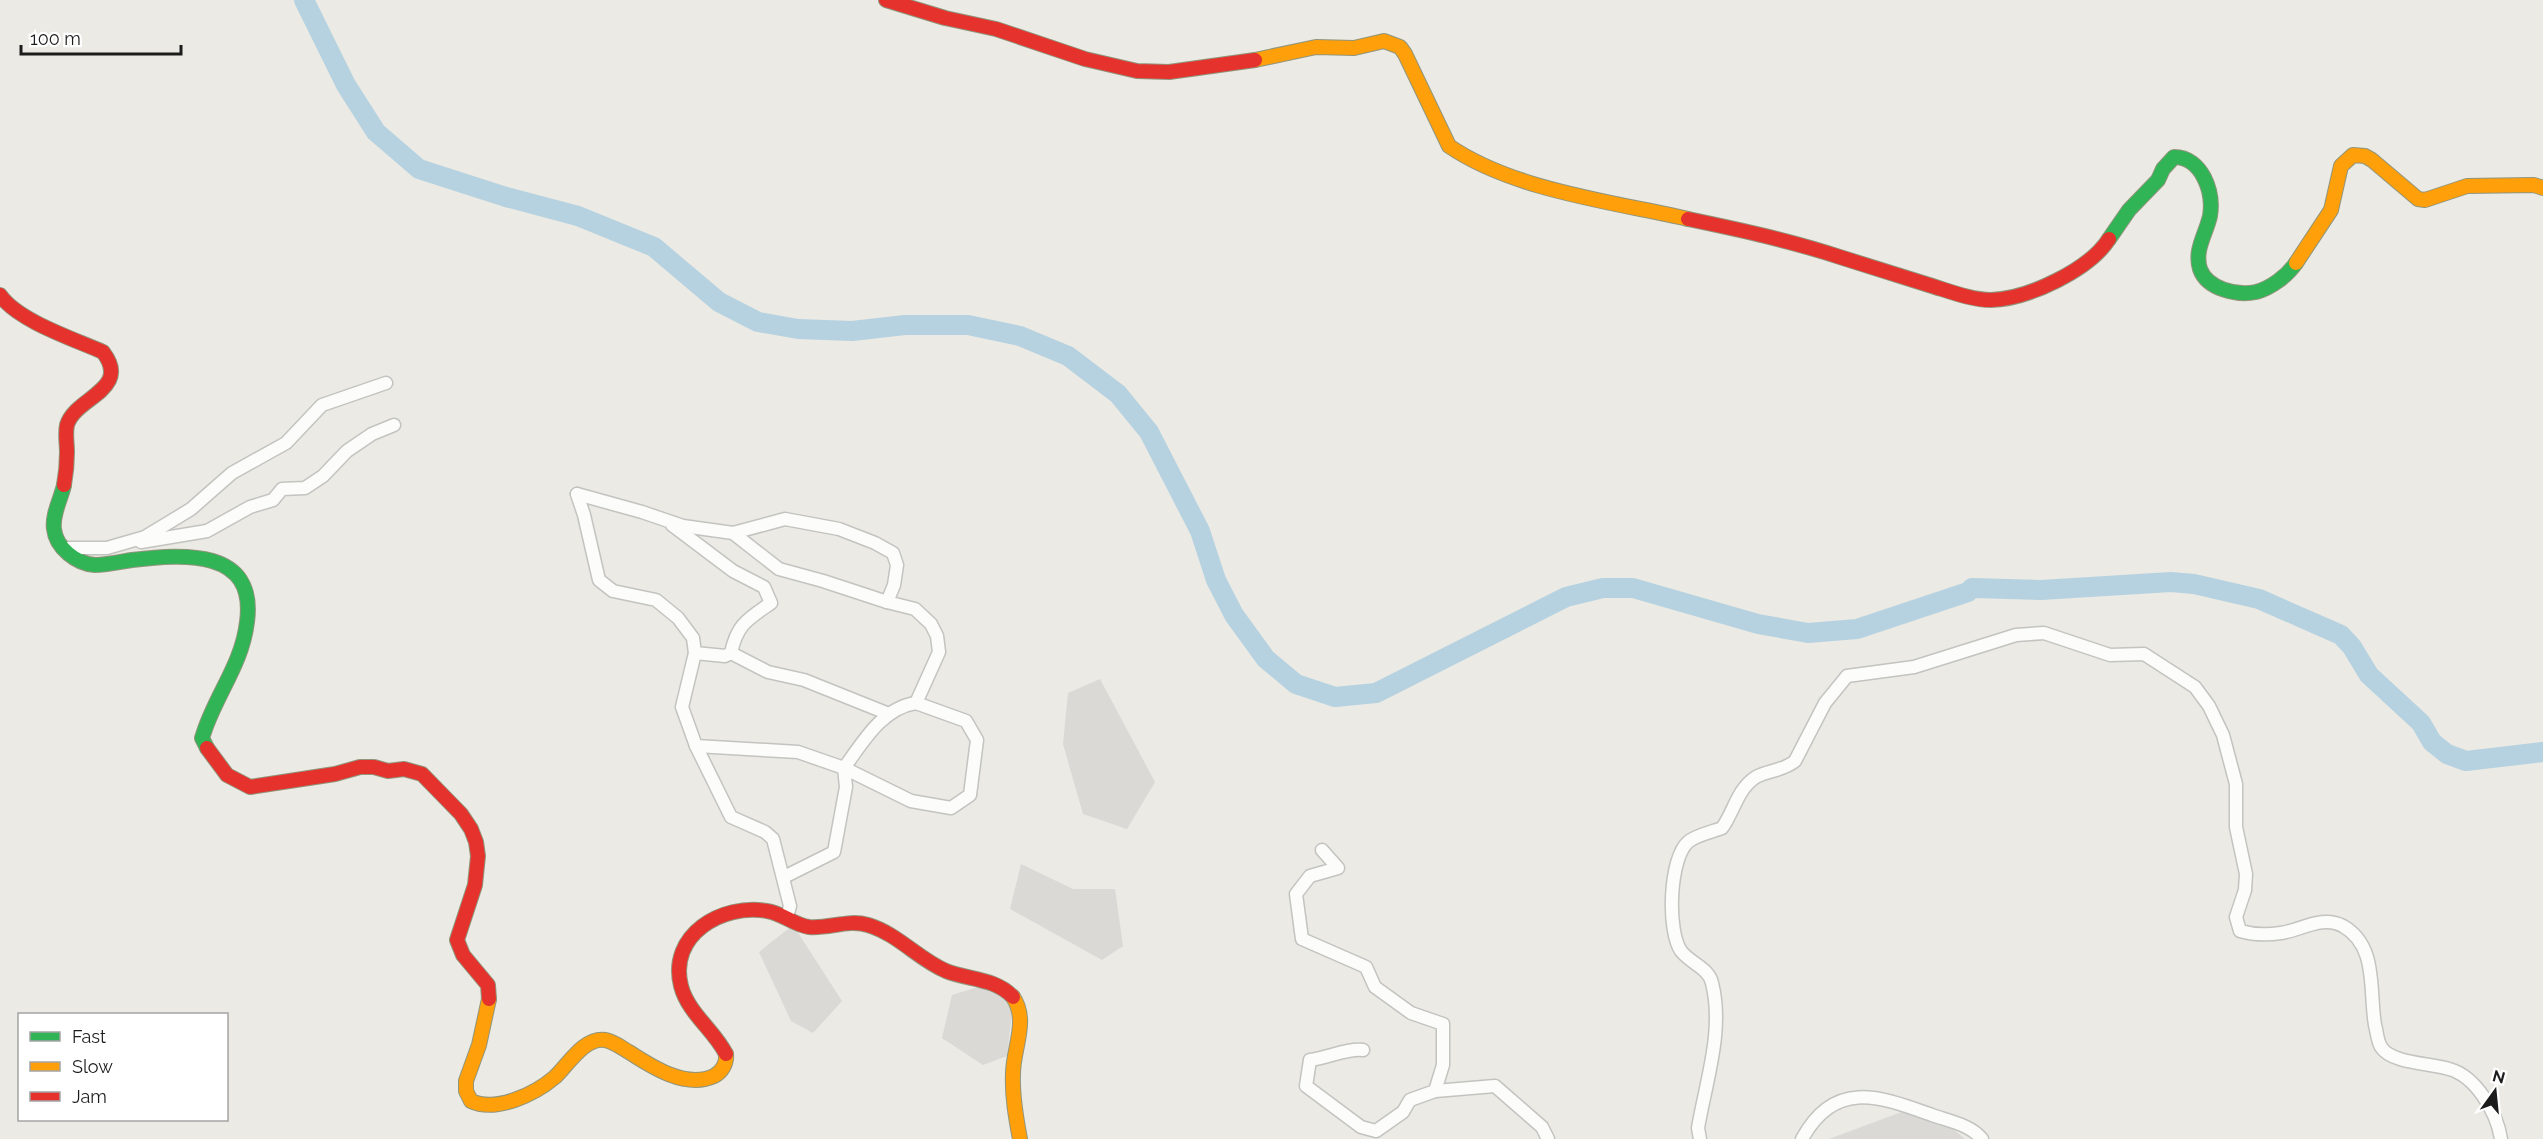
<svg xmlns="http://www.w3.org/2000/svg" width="2543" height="1139" font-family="Raleway,sans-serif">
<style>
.residential{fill:#dad9d6}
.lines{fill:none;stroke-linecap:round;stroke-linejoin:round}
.river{stroke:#b6d2e0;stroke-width:20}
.street-casing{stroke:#c3c3c0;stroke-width:15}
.fast-casing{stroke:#90957c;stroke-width:16}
.slow-casing{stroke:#90957c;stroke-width:16}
.jam-casing{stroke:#90957c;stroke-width:16}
.street{stroke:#fcfcfb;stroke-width:12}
.fast{stroke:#30b455;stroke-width:14}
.slow{stroke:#ff9f0a;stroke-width:14}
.jam{stroke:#e5322d;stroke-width:14}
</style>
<rect width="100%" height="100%" fill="#ebeae4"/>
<g class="residential">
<polygon points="1100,679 1155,782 1127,829 1083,814 1063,744 1068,693"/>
<polygon points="1021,864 1073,889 1115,889 1123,946 1102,960 1010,909"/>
<polygon points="793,925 842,1001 813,1033 791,1021 759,952"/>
<polygon points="988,984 1013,1005 1007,1056 983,1065 942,1038 952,995"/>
<polygon points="1923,1104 1965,1139 1829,1139"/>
</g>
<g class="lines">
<polyline class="river" points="304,0 346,85 376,132 419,169 506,197 578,216 654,247 719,302 758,322 798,329 852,331 905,325 968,325 1020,336 1068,356 1118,394 1149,432 1200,531 1216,580 1234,615 1266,659 1296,684 1335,697 1376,693 1566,597 1603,588 1633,588 1758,624 1808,633 1857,629 1968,592 1972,588 2041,590 2171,582 2194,584 2259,599 2341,635 2352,647 2369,675 2421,723 2432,742 2447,754 2466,761 2543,752"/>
<defs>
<g id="street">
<path d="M577,494l65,18 41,14 50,7 52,-14 54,10 36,14 18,10 4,12 -3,20 -7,17 28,7 16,15 6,12 2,16 -23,51c-34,5 -53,39 -72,65l2,19 -12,65 -50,25"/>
<polyline points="577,494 584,515 599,580 613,591 656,600 678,618 693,638 695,653 682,707 696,746 731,817 765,832 773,839 790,906 787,917"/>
<path d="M672,525l61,46 31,16 7,16c-23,16 -34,21 -40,50l-6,3 -30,-3"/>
<polyline points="733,533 779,569 823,581 887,602"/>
<polyline points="141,542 207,531 250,507 273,500 282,489 305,488 323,476 347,451 372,434 394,425"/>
<polyline points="62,548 107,548 145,537 191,509 232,473 286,443 322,405 386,383"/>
<polyline points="731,653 768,672 804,680 889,714"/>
<polyline points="696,746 798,752 844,768 911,801 951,808 970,795 977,740 966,721 916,703"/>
<polyline points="1322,850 1338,868 1310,876 1296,894 1302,939 1366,967 1375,987 1411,1013 1443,1024 1443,1065 1435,1091"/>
<path d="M1363,1050c-15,-2 -36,8 -53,10l-4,26 55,41 15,4 27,-19 7,-12 25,-9 60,-5 47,41 6,12"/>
<path d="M1700,1139l-2,-11c8,-47 26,-98 14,-145 -3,-15 -22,-20 -31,-32 -14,-20 -12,-92 7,-109 8,-7 24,-10 34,-14 12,-16 15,-39 34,-51 13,-7 27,-6 39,-16l30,-58 22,-27 67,-9 102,-32 28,-2 66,22 34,-1 51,33 14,19 14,29 13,49v43l10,47 -1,16 -9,27 4,14c14,4 28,4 41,2 21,-3 41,-18 62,-7 35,20 26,64 32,99 2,7 2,15 6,22 11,17 50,16 68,22 27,7 48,44 52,70"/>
<path d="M1802,1139c33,-61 79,-42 130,-24 17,6 39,10 50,24"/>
</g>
<g id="fast">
<path d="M2109,239l20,-29 29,-30 5,-11 11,-12c28,0 40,35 36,59 -4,18 -16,34 -10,53 7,20 37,27 56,23 15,-4 31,-16 40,-29"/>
<path d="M64,485c-3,14 -12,29 -10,44 2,19 23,35 41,36 12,0 25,-3 37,-5 51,-6 125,-12 115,62 -5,42 -30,71 -43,110l-2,6 5,10"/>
</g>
<g id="slow">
<path d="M1255,60l61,-13 38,1 30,-7 16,6 5,7 44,92c64,44 164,56 239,73"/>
<polyline points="2296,263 2331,210 2341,166 2353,155 2365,156 2372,160 2418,199 2425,200 2467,186 2534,185 2543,188"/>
<path d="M1013,997c16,24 0,51 0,77 -1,22 3,44 7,65"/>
<path d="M489,999l-10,46 -13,36v10l5,10c25,12 64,-7 84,-24 13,-12 29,-40 50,-37 8,1 17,8 24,12 23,15 57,37 85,24 8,-4 13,-13 12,-22"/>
</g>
<g id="jam">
<polyline points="886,0 945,18 996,29 1085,59 1137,71 1169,72 1255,60"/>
<path d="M1688,219c53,11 104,22 155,39 29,9 58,18 86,27 20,6 42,15 62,15 37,-1 98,-30 118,-61"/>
<path d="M0,295c18,26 74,44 103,57 29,38 -28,45 -36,73 -2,9 0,18 0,27 0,11 -1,22 -3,33"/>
<polyline points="207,748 227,775 250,787 335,774 360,767 374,767 388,771 404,769 422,774 461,814 471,829 476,842 478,856 475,885 457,940 463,955 488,985 489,999"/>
<path d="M726,1054c-12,-24 -38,-41 -45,-68 -13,-51 41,-83 86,-75 15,2 27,14 42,16 20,2 39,-8 59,-2 30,9 50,34 78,46 23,9 49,7 67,26"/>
</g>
</defs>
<use href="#street" class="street-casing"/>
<use href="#fast" class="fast-casing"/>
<use href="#slow" class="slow-casing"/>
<use href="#jam" class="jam-casing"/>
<use href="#street" class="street"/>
<use href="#fast" class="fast"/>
<use href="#slow" class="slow"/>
<use href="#jam" class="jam"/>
</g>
<rect x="18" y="1013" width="210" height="108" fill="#ffffff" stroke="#a4a4a4" stroke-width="1.5"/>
<rect x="30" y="1032" width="30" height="9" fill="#30b455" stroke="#a4a4a4" stroke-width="1.5"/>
<text x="72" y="1043" font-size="18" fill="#1c1c1c">Fast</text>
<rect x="30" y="1062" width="30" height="9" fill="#ff9f0a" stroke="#a4a4a4" stroke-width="1.5"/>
<text x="72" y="1073" font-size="18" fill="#1c1c1c">Slow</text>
<rect x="30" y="1092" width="30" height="9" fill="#e5322d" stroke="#a4a4a4" stroke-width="1.5"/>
<text x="72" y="1103" font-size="18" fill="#1c1c1c">Jam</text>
<g transform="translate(2495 1091) rotate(15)" stroke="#ffffff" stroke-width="4.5" paint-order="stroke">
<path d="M0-4.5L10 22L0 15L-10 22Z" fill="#1c1c1c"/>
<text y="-9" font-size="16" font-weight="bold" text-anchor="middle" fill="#1c1c1c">N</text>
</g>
<path d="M21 45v9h160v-9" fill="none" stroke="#1c1c1c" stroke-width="3"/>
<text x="30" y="45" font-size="18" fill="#1c1c1c" stroke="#ffffff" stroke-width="4.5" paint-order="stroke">100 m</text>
</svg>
